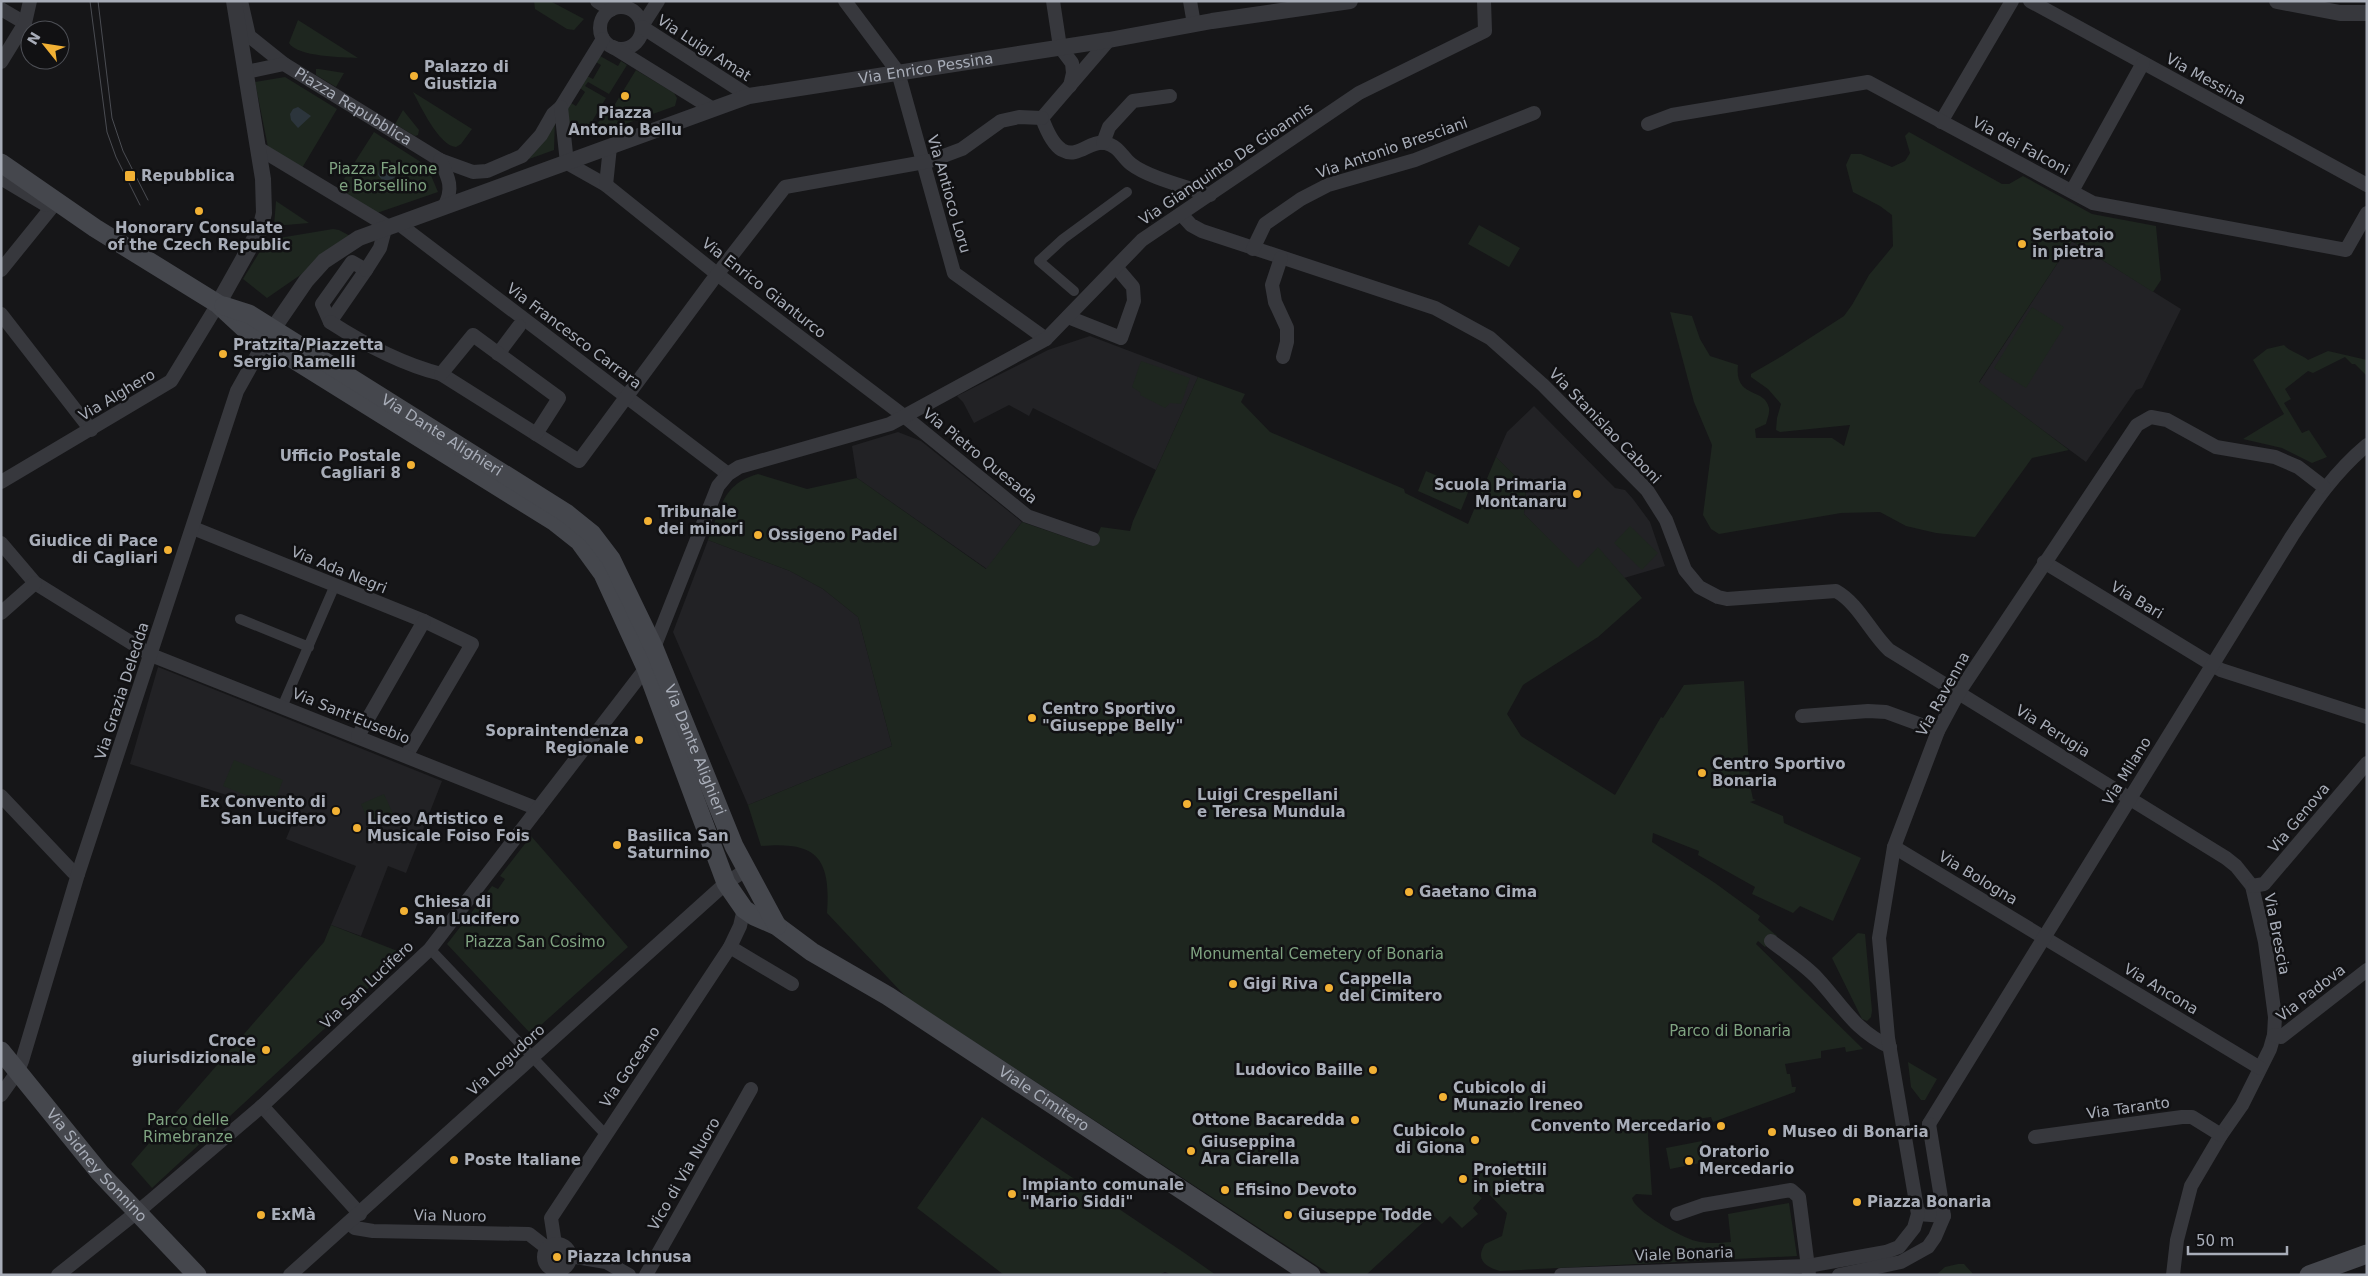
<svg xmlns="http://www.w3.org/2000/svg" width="2368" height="1276" viewBox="0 0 2368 1276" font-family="'DejaVu Sans',sans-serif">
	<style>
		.built { fill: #222225 }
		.green { fill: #1e261f }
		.water { fill: #2c353c }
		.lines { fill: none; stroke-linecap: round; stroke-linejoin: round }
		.pedestrian { stroke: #37383d; stroke-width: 10 }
		.minor { stroke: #37383d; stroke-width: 14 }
		.tertiary { stroke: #37383d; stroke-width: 16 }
		.secondary { stroke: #45474d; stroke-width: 19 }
		.tram { stroke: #4a4c52; stroke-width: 1 }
		.poi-dot { fill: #f2b134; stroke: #111113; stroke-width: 2 }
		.labels { text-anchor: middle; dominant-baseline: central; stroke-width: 5; stroke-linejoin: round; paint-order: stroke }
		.street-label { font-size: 15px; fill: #a8adb8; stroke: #111113 }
		.poi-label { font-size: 15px; font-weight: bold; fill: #a8adb8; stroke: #111113; text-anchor: start }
		.park-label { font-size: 15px; fill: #7fa381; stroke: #111113 }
	</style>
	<rect width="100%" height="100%" fill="#161618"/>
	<path class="built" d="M2072,241l109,68 -39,79 -6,2 -50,72 -107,-79z
		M1090,336l108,41 -42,93 -123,-62 -4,8 -20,-11 -35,18 -11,-21 -6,-6 91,-46z
		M1534,406l81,82 10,2 8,9 17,23 15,44 -41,12 -26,-30 -20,21 -54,-55 2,-27 -30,-30 11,-25z
		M898,432l23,9 101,81 -35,47 -130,-91 -5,-32z
		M708,540l82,31 33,18 35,28 34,129 -144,59 -75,-173z
		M158,667l284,114 -36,92 -18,-7 -27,70 -30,-11 25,-59 -70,-27 9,-22 -165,-53z"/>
	<path class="green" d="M534,1h16l34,18 -10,11 -7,-1 -32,-20z
		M298,20l60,38c-15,-1 -61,-1 -69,-15z
		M600,56l18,10 3,-5 6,4 -18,29 -21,-12 -3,4 21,12 -24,40 -12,-7 -4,-21 5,-7 5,3 9,-14 -5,-4 7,-12 6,3 8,-14 -5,-3z
		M316,69h3l25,4 -8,14 -20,-12z
		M636,70l38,23 3,5 -2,8 -86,31 19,-30 4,2z
		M285,77l52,32 -35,59 -34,-21 -13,-65z
		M413,92l59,37 -11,15 -5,3c-17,-1 -36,-42 -43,-55z
		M403,110l16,20 -1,5 -3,1 -20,-12z
		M555,118l-1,32 -25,9 -2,-4z
		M374,132l53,34 11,26 -64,22 -37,-24z
		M1909,132l93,52h7l14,-8 69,38 64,12 5,54 -8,12 -81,-51 -93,141 90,68 -37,8 -57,79 -39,-4 -30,-7 -26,-14 -39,1 -122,21 -8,-5 -8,-14 9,-70 -18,-43 -24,-90 22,4 8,23 10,17 28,9c-4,34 27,22 31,43 1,5 -2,11 -3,16l-11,5 1,9h76l12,8 6,-21 -70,7 -4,-2 1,-12 4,-14 -13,-15 -17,-12v-3l31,-18 62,-40 8,-11 17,-30 24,-29 -1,-31 -12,-9 -27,-14 -7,-27 5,-11h10l31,13 13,-6 5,-8 -5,-17z
		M276,201l33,22 -35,3z
		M1479,225l41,23 -11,19 -41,-23z
		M333,229l6,1 15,8 -87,60 -24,-19 24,-39z
		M2032,307l32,20 -38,61 -32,-20z
		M2284,345c6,7 17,9 24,15l20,-9 39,9v16l-12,-12h-3l-7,-7 -32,16 -5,-2 -23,18 6,10 -7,4 18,30 7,-3 18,27 -15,6 -30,-15 -39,-9 41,-25 -31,-54 14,-11z
		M1141,361l49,17 -9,26 -11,-1 -5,5 -25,-13 1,-2 -9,-6z
		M1198,377l47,17 -4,8 29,30 134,57 1,4 63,31 28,-67 30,30 -2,27 54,54 20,-21 44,51 -44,39 -75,48 -16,29 14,22 94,59 46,-78 2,1 21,-33 60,-4 6,104 3,14 3,1 -6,2 33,14 1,7 77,35 -28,63 -33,-15 -7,7 -41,-19 3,-7 -57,-32 1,-4 -46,-18 -1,9 63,41 45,33 -2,4 19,16 -12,11 -7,-6 -2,3 107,105 -17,3 -1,-5 -24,4v7l-36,6 2,10h3l2,13h4l-1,5 -82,30 -2,-5 -49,7 -1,-5 -14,1 5,75 -16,-1 -4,4c2,13 50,40 64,43 10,3 24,2 35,1l-3,-28 61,-11 8,53 -297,15c-15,-4 -25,-12 -15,-27l17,-8 5,-23 -25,-26 -6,6 6,5 -9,10 5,6 -16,14 -12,-12 -8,8 -10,-10 -66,61h-35l-425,-278 -79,-84c4,-55 -10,-72 -66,-67l-13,-41 144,-59 -34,-129 -35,-28 -33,-18 -82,-31c13,-32 14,-56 50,-66l49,15 50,-11 129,91 36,-47 70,24 9,-19 29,4 3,-10z
		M1426,471l43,19 -8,20 -43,-19z
		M1630,526l28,27 -16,17 -28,-27z
		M234,760l49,20 -10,26 -50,-20z
		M384,794l10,22 -24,10 -9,-22z
		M531,836l97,111 -97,87 -84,-90 45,-58 6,3 7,-10 -5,-3z
		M331,925l69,27 2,5 -250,231 -21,-24 193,-222z
		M1858,933l7,1 7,77 -1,6 -4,4 -5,-2 -30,-61z
		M1908,1062l29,17 -12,21h-4l-10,-13z
		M982,1117l204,137 30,21h-44l-7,-3 -6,3h-155l-87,-67z
		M1702,1141l3,21 -35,7 -4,-21z
		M1958,1264h6l10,11h-38l9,-8z"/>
	<path class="water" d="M298,107l13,9 -13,12 -7,-8 -1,-6 3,-5z
		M381,161l16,9 -2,7 -4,3h-9l-4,-5z"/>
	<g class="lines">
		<path class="pedestrian" d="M1074,291l-35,-30 24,-22 64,-47
			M240,619l69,28
			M282,707l53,-122
			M430,949l99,104
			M537,1062l68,72"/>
		<g class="minor">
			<path d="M241,1l8,35 35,28"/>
			<path d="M597,1l14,9"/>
			<path d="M845,1l53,71 56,201 92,66"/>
			<path d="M1053,1l7,46 12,16 1,10 -3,13"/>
			<path d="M1190,1l4,23"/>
			<path d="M2030,1l337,184"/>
			<circle cx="621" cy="28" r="21"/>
			<path d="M1,9l24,14"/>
			<path d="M642,26l16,-25"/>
			<path d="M642,27l107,69"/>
			<path d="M613,47l100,62"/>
			<path d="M1,62l24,-39 5,-22"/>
			<path id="s1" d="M246,72l38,-8 156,96 33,12 14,-1 35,-15 19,-21 12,-21 8,-7 42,-68"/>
			<path d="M561,107l6,56 39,22 111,89 187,142 123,100 66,23"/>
			<path d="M1042,118c4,11 10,26 20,32 16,9 28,-10 43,-7 14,3 17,14 26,21 18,14 57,23 79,31"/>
			<path d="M1042,118l67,-78"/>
			<path d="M1941,122l71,-121"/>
			<path d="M1648,124l24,-9 196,-33 225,121 253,47 21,-37"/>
			<path d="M1103,143l6,-16 24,-26 37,-5"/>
			<path d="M258,148l131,79"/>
			<path d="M440,160c9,18 14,29 4,47"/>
			<path d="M606,185l4,-38"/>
			<path d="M2072,191l71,-128"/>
			<path d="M1181,214l10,11 11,6 233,77 55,30 53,47 104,105 19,30 19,50 14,17 19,10 9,2 109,-8c23,13 34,41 53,59l337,208 10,8 16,20 13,56 10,75 -1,18 -4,14 -28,56 -21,30 -30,51 -14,54 -4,35"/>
			<path d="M399,224l329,250"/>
			<path d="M1253,249l12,-25 36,-25 27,-14 87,-25 119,-47"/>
			<path d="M1281,258l-9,27 3,17 12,26v14l-4,15"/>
			<path d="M352,262l14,8 -36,52 -8,-18z"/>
			<path d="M1,270l51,-63"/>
			<path d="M366,270l14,-22 5,-19"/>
			<path d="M1,314l90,116"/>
			<path d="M1068,317l53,21 13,-37 -1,-14 -17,-20"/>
			<path d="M330,322c34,22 71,42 111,52l138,87 133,-180 73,-94 145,-26 32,-12 39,-28 18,-4 23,1"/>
			<path d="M498,354l21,-28"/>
			<path d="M441,374l32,-39 86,63 -23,36"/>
			<path d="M1,482l170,-101 47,-77"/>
			<path d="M193,528l231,93 48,23 -66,112"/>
			<path d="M1,543l34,40 116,72 387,154"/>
			<path d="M2044,562l177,108 146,47"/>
			<path d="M1,613l34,-30"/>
			<path d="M1802,716l66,-5 18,1 52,19"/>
			<path d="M358,736l66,-115"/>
			<path d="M1,796l72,76 5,2"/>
			<path d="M1894,847l366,221"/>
			<path d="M2252,886l12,-2 103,-121"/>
			<path d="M1771,941c15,12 33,23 46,37 26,28 37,52 73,69"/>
			<path d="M730,947l62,37"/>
			<path d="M2274,1035l7,2 86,-67"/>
			<path d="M1,1095l17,-24 4,-10 56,-187 159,-483 32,-57"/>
			<path d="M262,1106l98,108"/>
			<path d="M1929,1124l363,-588c23,-35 43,-64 75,-91"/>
			<path d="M2035,1137l147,-20h10l29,18"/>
			<path d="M1677,1214l26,-9 88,-15 8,7 10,78"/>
			<path d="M1918,1214l26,2"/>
			<path d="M349,1223l6,5 18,3 156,3 18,14"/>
			<path d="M555,1244l-4,-26 179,-271 10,-21 4,-17"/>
			<circle cx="557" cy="1257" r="13"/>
			<path d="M570,1256l36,6 23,13"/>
			<path d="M58,1275l89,-71 115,-98 168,-157 216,-281 72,-182 10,-12 11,-7 151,-43 156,-85 96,-99 217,-147 126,-62 -1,-30"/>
			<path d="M290,1275l436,-392 20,-13"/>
			<path d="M646,1275l105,-186"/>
			<path d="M1561,1275l247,-9 78,-14 13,-5 15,-19 4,-14 -30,-176 -9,-100 15,-91 44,-116 21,-39 178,-267 14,-8 16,3 49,27 59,10 23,10 26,20"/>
			<path d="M1839,1275l62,-13 27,-15 7,-10 9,-21 -15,-92"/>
		</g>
		<g class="tertiary">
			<path d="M2277,1l63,12h27"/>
			<path d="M1,177l45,27"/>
			<path d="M218,304l42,-75 4,-16 -1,-34 -29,-178"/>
			<path id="s2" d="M273,329l33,-48 18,-20 35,-23 390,-142 360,-56 103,-19 138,-20"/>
		</g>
		<g class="secondary">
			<path id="s3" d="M1,163l94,65 123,76 27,25 310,193 24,19 24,33 43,94 80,215 18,26 10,7 23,10 35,26 76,44 423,279"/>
			<path id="s4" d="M224,306l25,8 317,199 26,21 19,25 43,89 80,198 43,80"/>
			<path id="s5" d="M1,1051l99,122 97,102"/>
			<path d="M2309,1275l58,-21"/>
		</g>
		<path class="tram" d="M90,1l17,131 9,25 24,48
			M98,1l14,117 11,33 25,49"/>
	</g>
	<g class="poi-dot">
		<circle cx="414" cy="76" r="5"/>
		<circle cx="625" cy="96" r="5"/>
		<rect x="124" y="170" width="12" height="12" rx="2.5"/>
		<circle cx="199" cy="211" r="5"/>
		<circle cx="2022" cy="244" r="5"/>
		<circle cx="223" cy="354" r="5"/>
		<circle cx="411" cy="465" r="5"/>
		<circle cx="1577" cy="494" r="5"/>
		<circle cx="648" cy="521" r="5"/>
		<circle cx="758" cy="535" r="5"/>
		<circle cx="168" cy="550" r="5"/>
		<circle cx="1032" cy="718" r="5"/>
		<circle cx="639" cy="740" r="5"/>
		<circle cx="1702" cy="773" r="5"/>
		<circle cx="1187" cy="804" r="5"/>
		<circle cx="336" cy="811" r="5"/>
		<circle cx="357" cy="828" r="5"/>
		<circle cx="617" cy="845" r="5"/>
		<circle cx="1409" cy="892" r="5"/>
		<circle cx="404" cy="911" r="5"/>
		<circle cx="1233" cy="984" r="5"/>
		<circle cx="1329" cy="988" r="5"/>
		<circle cx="266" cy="1050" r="5"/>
		<circle cx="1373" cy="1070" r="5"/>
		<circle cx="1443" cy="1097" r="5"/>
		<circle cx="1355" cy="1120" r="5"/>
		<circle cx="1721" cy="1126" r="5"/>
		<circle cx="1772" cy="1132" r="5"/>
		<circle cx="1475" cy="1140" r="5"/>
		<circle cx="1191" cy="1151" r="5"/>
		<circle cx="454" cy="1160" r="5"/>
		<circle cx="1689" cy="1161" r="5"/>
		<circle cx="1463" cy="1179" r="5"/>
		<circle cx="1225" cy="1190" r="5"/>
		<circle cx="1012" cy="1194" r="5"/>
		<circle cx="1857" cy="1202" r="5"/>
		<circle cx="261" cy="1215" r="5"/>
		<circle cx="1288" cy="1215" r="5"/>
		<circle cx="557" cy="1257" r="5"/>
	</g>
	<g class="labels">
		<g class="street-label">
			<text transform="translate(704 48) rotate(33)">Via Luigi Amat</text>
			<text stroke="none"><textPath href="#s2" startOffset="721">Via Enrico Pessina</textPath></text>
			<text transform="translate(2206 79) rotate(29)">Via Messina</text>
			<text stroke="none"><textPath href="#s1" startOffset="120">Piazza Repubblica</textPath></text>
			<text transform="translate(2021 146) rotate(28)">Via dei Falconi</text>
			<text transform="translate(1392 148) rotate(-19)">Via Antonio Bresciani</text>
			<text transform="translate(1226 164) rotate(-34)">Via Gianquinto De Gioannis</text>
			<text transform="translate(949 194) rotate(74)">Via Antioco Loru</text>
			<text transform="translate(764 288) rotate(38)">Via Enrico Gianturco</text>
			<text transform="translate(574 336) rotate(37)">Via Francesco Carrara</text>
			<text transform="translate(117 395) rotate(-31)">Via Alghero</text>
			<text transform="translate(1605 426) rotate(46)">Via Stanislao Caboni</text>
			<text stroke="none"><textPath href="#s4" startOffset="254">Via Dante Alighieri</textPath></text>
			<text transform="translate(980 456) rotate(39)">Via Pietro Quesada</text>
			<text transform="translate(339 570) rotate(22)">Via Ada Negri</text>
			<text transform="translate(2137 600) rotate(31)">Via Bari</text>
			<text transform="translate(122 691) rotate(-72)">Via Grazia Deledda</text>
			<text transform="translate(1943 694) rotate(-61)">Via Ravenna</text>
			<text transform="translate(351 716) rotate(22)">Via Sant'Eusebio</text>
			<text transform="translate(2053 731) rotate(32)">Via Perugia</text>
			<text stroke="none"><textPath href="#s4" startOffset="674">Via Dante Alighieri</textPath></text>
			<text transform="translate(2127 771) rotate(-58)">Via Milano</text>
			<text transform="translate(2299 818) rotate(-50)">Via Genova</text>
			<text transform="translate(1978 878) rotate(31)">Via Bologna</text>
			<text transform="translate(2277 934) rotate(79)">Via Brescia</text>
			<text transform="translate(367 985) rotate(-43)">Via San Lucifero</text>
			<text transform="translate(2161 989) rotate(31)">Via Ancona</text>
			<text transform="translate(2311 993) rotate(-38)">Via Padova</text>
			<text transform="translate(506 1060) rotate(-42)">Via Logudoro</text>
			<text transform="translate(630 1067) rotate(-56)">Via Goceano</text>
			<text stroke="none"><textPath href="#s3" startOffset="1452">Viale Cimitero</textPath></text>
			<text transform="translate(2128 1108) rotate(-8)">Via Taranto</text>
			<text stroke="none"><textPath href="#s5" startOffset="149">Via Sidney Sonnino</textPath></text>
			<text transform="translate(684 1174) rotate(-60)">Vico di Via Nuoro</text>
			<text transform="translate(450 1216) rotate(1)">Via Nuoro</text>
			<text transform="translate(1684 1254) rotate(-2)">Viale Bonaria</text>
		</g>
		<g class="poi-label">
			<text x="424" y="67">Palazzo di<tspan x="424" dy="17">Giustizia</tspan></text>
			<text x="625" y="113" text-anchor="middle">Piazza<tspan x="625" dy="17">Antonio Bellu</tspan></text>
			<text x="141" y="176">Repubblica</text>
			<text x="199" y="228" text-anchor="middle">Honorary Consulate<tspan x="199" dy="17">of the Czech Republic</tspan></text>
			<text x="2032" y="235">Serbatoio<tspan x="2032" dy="17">in pietra</tspan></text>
			<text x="233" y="345">Pratzita/Piazzetta<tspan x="233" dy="17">Sergio Ramelli</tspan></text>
			<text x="401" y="456" text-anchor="end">Ufficio Postale<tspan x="401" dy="17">Cagliari 8</tspan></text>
			<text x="1567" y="485" text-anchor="end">Scuola Primaria<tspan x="1567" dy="17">Montanaru</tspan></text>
			<text x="658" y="512">Tribunale<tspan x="658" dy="17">dei minori</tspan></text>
			<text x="768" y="535">Ossigeno Padel</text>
			<text x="158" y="541" text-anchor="end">Giudice di Pace<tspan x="158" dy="17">di Cagliari</tspan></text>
			<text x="1042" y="709">Centro Sportivo<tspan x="1042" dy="17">"Giuseppe Belly"</tspan></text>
			<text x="629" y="731" text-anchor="end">Sopraintendenza<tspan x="629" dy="17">Regionale</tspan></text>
			<text x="1712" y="764">Centro Sportivo<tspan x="1712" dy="17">Bonaria</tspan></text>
			<text x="1197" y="795">Luigi Crespellani<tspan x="1197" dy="17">e Teresa Mundula</tspan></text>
			<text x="326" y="802" text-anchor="end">Ex Convento di<tspan x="326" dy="17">San Lucifero</tspan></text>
			<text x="367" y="819">Liceo Artistico e<tspan x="367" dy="17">Musicale Foiso Fois</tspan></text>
			<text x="627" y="836">Basilica San<tspan x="627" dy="17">Saturnino</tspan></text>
			<text x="1419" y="892">Gaetano Cima</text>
			<text x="414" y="902">Chiesa di<tspan x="414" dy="17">San Lucifero</tspan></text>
			<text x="1339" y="979">Cappella<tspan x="1339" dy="17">del Cimitero</tspan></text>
			<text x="1243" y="984">Gigi Riva</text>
			<text x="256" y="1041" text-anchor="end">Croce<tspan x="256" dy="17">giurisdizionale</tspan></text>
			<text x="1363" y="1070" text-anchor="end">Ludovico Baille</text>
			<text x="1453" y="1088">Cubicolo di<tspan x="1453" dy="17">Munazio Ireneo</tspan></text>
			<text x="1345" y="1120" text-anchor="end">Ottone Bacaredda</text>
			<text x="1711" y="1126" text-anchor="end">Convento Mercedario</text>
			<text x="1465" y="1131" text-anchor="end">Cubicolo<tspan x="1465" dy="17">di Giona</tspan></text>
			<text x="1782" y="1132">Museo di Bonaria</text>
			<text x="1201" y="1142">Giuseppina<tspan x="1201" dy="17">Ara Ciarella</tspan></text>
			<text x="1699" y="1152">Oratorio<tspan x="1699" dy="17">Mercedario</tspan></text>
			<text x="464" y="1160">Poste Italiane</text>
			<text x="1473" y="1170">Proiettili<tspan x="1473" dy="17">in pietra</tspan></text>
			<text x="1022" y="1185">Impianto comunale<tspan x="1022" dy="17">"Mario Siddi"</tspan></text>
			<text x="1235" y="1190">Efisino Devoto</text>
			<text x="1867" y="1202">Piazza Bonaria</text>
			<text x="271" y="1215">ExMà</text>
			<text x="1298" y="1215">Giuseppe Todde</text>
			<text x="567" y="1257">Piazza Ichnusa</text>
		</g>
		<g class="park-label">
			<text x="383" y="169">Piazza Falcone<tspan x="383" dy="17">e Borsellino</tspan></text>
			<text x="535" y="942">Piazza San Cosimo</text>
			<text x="1317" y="954">Monumental Cemetery of Bonaria</text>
			<text x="1730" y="1031">Parco di Bonaria</text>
			<text x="188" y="1120">Parco delle<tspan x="188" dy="17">Rimebranze</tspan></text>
		</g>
	</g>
	<rect width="2368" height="1276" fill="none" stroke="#a8adb8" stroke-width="5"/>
	<g transform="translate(45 45) rotate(300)"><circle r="24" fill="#111113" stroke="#4d4f55"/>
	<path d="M0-4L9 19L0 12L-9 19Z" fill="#f2b134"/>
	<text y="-8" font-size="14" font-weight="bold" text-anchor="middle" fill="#a8adb8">N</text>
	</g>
	<path d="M2188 1246v8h99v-8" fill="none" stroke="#a8adb8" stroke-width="2.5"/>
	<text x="2196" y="1246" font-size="15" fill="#a8adb8" stroke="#111113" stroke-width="4" paint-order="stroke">50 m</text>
</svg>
